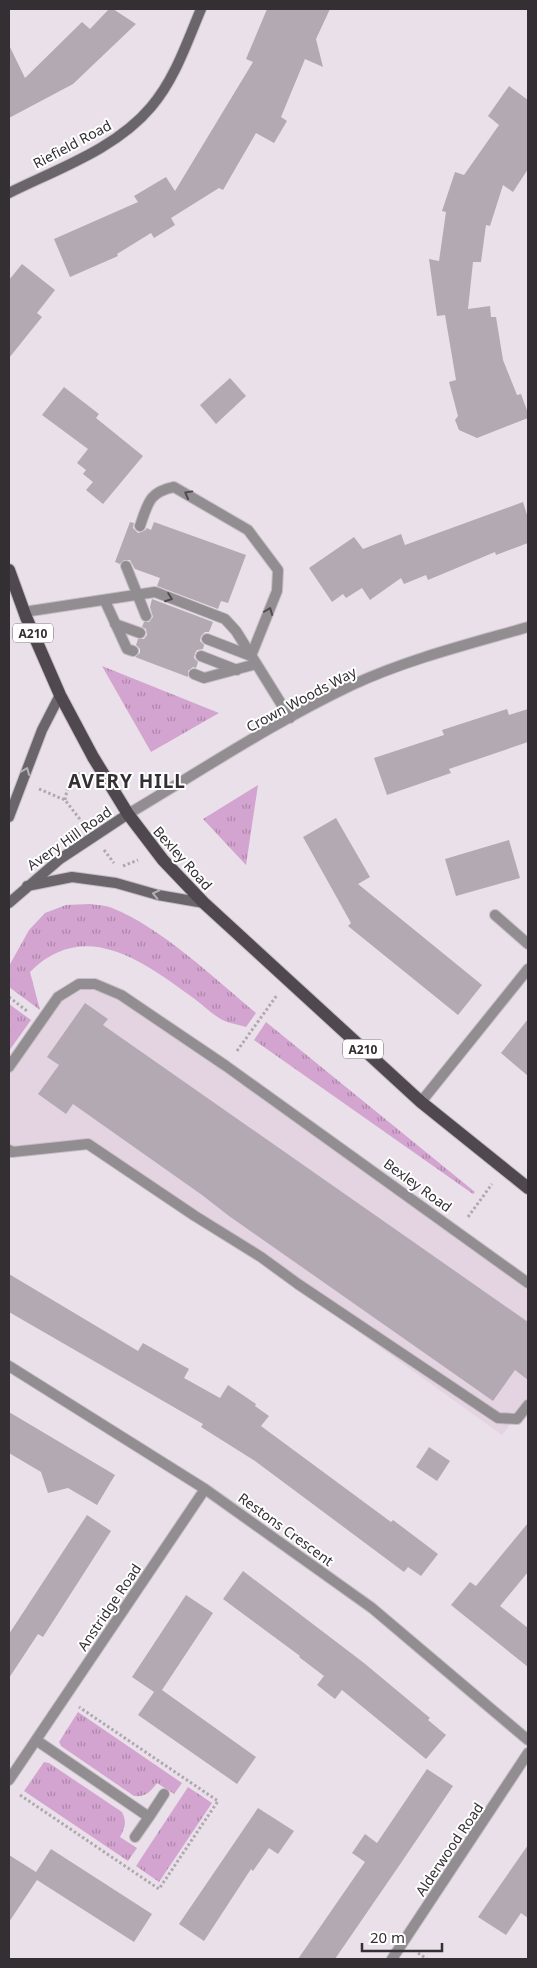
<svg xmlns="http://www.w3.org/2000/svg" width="537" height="1968" viewBox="0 0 537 1968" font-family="'Noto Sans',sans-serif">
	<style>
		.built { fill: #e4d4e2 }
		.grass { fill: url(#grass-tufts) }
		.building { fill: #b2a9b2 }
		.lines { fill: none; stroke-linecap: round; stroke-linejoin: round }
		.lane-casing { stroke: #c5bdc5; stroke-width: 12 }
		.street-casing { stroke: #c5bdc5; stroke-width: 12 }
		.secondary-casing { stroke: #c5bdc5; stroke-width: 12 }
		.primary-casing { stroke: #c5bdc5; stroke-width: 14 }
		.path { stroke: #b0a8b0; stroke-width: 3; stroke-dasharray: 2.5 2.5; stroke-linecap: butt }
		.lane { stroke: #918d91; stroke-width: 10 }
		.street { stroke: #918d91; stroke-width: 10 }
		.secondary { stroke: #6a656a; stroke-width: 10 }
		.primary { stroke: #4f484e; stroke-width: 12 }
		.oneway { stroke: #4f4b4f }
		.oneway2 { stroke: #b4b2b4 }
		.labels { text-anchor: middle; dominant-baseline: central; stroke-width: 4; stroke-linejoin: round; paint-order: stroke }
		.shield { fill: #fff; stroke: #706d70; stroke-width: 1 }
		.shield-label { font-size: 12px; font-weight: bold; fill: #332f33 }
		.street-label { font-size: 14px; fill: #332f33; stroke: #fff }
		.district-label { font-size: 19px; font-weight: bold; letter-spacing: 1px; fill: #332f33; stroke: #fff }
	</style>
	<defs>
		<pattern id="grass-tufts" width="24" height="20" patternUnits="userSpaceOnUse" patternTransform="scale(1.25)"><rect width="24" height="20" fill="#d3a4d0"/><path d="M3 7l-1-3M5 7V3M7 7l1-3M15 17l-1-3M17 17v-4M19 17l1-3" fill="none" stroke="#ac86a9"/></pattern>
	</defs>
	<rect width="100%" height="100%" fill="#eae0e9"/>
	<path class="built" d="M79,984l42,11 407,288v119l-26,33 -411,-295 -79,12 -3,-2v-83l49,-70z"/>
	<path class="grass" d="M102,666l117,47 -68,39z
		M258,785l-12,80 -43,-46z
		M90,904c7,1 15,1 22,4 50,20 102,70 144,105l-10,14c-6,-2 -13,-3 -19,-5 -11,-4 -22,-15 -31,-22 -50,-36 -110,-84 -166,-28l10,38 -31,-23v-21l20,-36 16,-17 21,-8z
		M9,1004l22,16 -22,31z
		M266,1022l209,170 -2,2 -219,-154z
		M78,1712l104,71 -8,11 -17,-11c-7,9 -11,14 -23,13l-73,-50 -2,-4z
		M44,1762l5,1 73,49c5,10 3,16 -2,25l17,11 -9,13 -104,-70z
		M188,1787l24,16 -53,79 -23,-16z"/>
	<path class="building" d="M109,9h4l23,15 -63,60 -64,34v-73l16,33 57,-56 8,7z
		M267,9h63l-14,30 7,28 -18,-8 -24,58 6,4 -13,22 -18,-10 -33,57 -4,-2 -48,30 4,7 -21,13 -3,-5 -34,21 1,2 -48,21 -16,-38 84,-37 -4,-6 32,-19 9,14 78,-129 -7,-3z
		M509,86l19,14v69l-15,23 -10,-7 -13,41 -4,-1 -5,37h-8l-5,47 22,-3 1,11h5l7,43 14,35 4,-1 7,19v5l-51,20 -18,-8 -4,-10 3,-4 -9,-34 7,-2 -11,-65 -8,1 -8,-57 10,2 7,-49 -4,-1 13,-39 9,3 35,-50 -11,-9z
		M22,264l33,26 -18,23 5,4 -33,41v-78z
		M230,378l16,18 -30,28 -16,-19z
		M64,387l35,27 -3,4 47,38 -40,48 -17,-14 7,-8 -10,-8 3,-4 -9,-7 11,-14 -46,-34z
		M523,502l5,16v25l-32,12 -1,-3 -67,28 -2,-5 -22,9 -3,-6 -31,22 -8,-12 -16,10 -3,-4 -11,8 -23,-34 45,-31 9,12 38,-15 4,11z
		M130,522l4,1 -1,5 5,5 6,-2 3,-3 4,2 3,-8 92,33 -18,48 -7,-2 -3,8 -61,-23 3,-8 -25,-9 -5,-9h-6l-4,4 -5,-2z
		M152,599l61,23 -4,10h-4l-4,4 -1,5 4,4 -1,4 -6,1 -2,3 -1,5 4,4 -2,6 -3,-1 -5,4v6l-53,-20 5,-4v-4l-4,-4 2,-6h6l3,-4 -1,-6 -4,-2 2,-5h5l4,-5 -3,-10z
		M507,709l2,6 19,-6v33l-79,27 2,4 -64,22 -13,-37 70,-23 -2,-5z
		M336,818l34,59 -12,7 124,101 -24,30 -110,-89 3,-3 -48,-86z
		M509,840l11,38 -64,18 -11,-37z
		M85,1003l23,16 -5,6 425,297v58l-13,-10 -22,31 -264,-185 -27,-21 -129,-91 -7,10 -28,-20 21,-29 -12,-8z
		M528,1019v57l-27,-23z
		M9,1274l129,77 5,-8 46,26 -5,9 36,20 8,-13 28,19 -1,2 14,10 -8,10 130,96 2,-2 45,34 -17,22 -13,-9 -4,5 -149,-111 -54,-34 2,-3 -194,-112z
		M9,1412l106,63 -18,30 -29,-17 -20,5 -7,-21 -32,-19z
		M429,1447l21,14 -13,20 -21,-14z
		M87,1515l24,16 -68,106 -5,-3 -29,44v-44z
		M528,1523v49l-28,34 28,22v39l-77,-62 19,-23 6,4z
		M243,1571l121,92 66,55 -2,2 18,15 -20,24 -84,-69 -7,9 -18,-14 7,-9 -25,-19 1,-1 -77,-57z
		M186,1595l27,18 -51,77 94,67 -19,27 -99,-69 16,-23 -22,-15z
		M427,1769l26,17 -50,74 -68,99h-37l67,-97 -13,-9 13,-19 12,9z
		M258,1808l36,23 -16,23 -9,-6 -16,23 -2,-2 -47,72 -25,-17z
		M528,1845v73l-7,-5 -15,22 -28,-18z
		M51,1849l101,65 -18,28 -97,-62 -28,42v-67l27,17z"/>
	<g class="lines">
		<g class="lane-casing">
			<path id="lane" d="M140,526c8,-23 9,-34 34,-39l74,43 30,40 -1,21 -26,65 -44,-17
				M126,566l20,50
				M105,601l22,48 6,2
				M24,612l131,-20 70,27 11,12 54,87
				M115,624l25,9
				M201,656l36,14
				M194,674l10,4 52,-14"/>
		</g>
		<g class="street-casing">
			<path id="street" d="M128,814c74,-44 146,-92 224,-129 56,-26 117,-41 176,-58
				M495,915l33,29
				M9,1067l49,-70 21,-13h16l26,11 105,71 302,217
				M421,1102l107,-133
				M9,1150l3,2 76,-8 107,72 66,41 37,27 200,134 19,1 11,-14
				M9,1366l196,123 167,119 156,132
				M36,1740l113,77 15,-23
				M9,1780l196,-291
				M135,1837l14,-20
				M392,1959l136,-206"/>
		</g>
		<g class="secondary-casing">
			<path id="secondary" d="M9,193c48,-24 107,-44 142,-86 24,-28 36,-65 50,-98
				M9,817l33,-87 18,-35
				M27,886l45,-9 44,6 42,12 46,8
				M9,903l51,-44 68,-45"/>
		</g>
		<g class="primary-casing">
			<path id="primary" d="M9,570l17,47 34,78 33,62 35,57 35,46 41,43 217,199 107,86"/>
		</g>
		<path class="path" d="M39,789l26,11 17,22
			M65,800l2,-10 13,-17
			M104,850l10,13
			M123,866l15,-6
			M9,997l18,14
			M237,1051l40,-56
			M468,1217l24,-33
			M20,1795l139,94 59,-88 -139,-94
			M418,1953l9,6"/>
		<use href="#lane" class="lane"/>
		<use href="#street" class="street"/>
		<use href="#secondary" class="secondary"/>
		<use href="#primary" class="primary"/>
	</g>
	<defs><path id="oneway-chevron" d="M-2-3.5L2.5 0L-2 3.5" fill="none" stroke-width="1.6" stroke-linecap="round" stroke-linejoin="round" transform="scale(1.25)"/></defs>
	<g class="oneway">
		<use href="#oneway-chevron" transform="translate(188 494) rotate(-151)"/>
		<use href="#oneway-chevron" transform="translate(169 598) rotate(20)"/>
		<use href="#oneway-chevron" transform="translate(269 611) rotate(-69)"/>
	</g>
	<g class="oneway2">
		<use href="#oneway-chevron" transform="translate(26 771) rotate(-68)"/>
		<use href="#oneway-chevron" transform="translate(156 894) rotate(-167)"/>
	</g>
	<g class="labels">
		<g class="shield">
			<rect x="13" y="623.5" width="40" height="19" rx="4"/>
			<rect x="343" y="1039.5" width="40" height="19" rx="4"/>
		</g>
		<g class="shield-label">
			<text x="33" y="633">A210</text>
			<text x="363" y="1049">A210</text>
		</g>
		<g class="street-label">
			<text transform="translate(72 144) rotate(-28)">Riefield Road</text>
			<text transform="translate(301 699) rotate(-28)">Crown Woods Way</text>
			<text transform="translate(69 838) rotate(-35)">Avery Hill Road</text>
			<text transform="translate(183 858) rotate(48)">Bexley Road</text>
			<text transform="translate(418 1185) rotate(36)">Bexley Road</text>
			<text transform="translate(286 1529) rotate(36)">Restons Crescent</text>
			<text transform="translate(109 1607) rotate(-56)">Anstridge Road</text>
			<text transform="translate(449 1849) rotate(-56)">Alderwood Road</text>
		</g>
		<g class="district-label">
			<text x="127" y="781">AVERY HILL</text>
		</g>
	</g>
	<rect width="537" height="1968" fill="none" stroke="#332f33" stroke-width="20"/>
	<path d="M362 1943v8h80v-8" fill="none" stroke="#332f33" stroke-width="2.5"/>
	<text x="370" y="1943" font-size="15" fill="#332f33" stroke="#ffffff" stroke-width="4" paint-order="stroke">20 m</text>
</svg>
